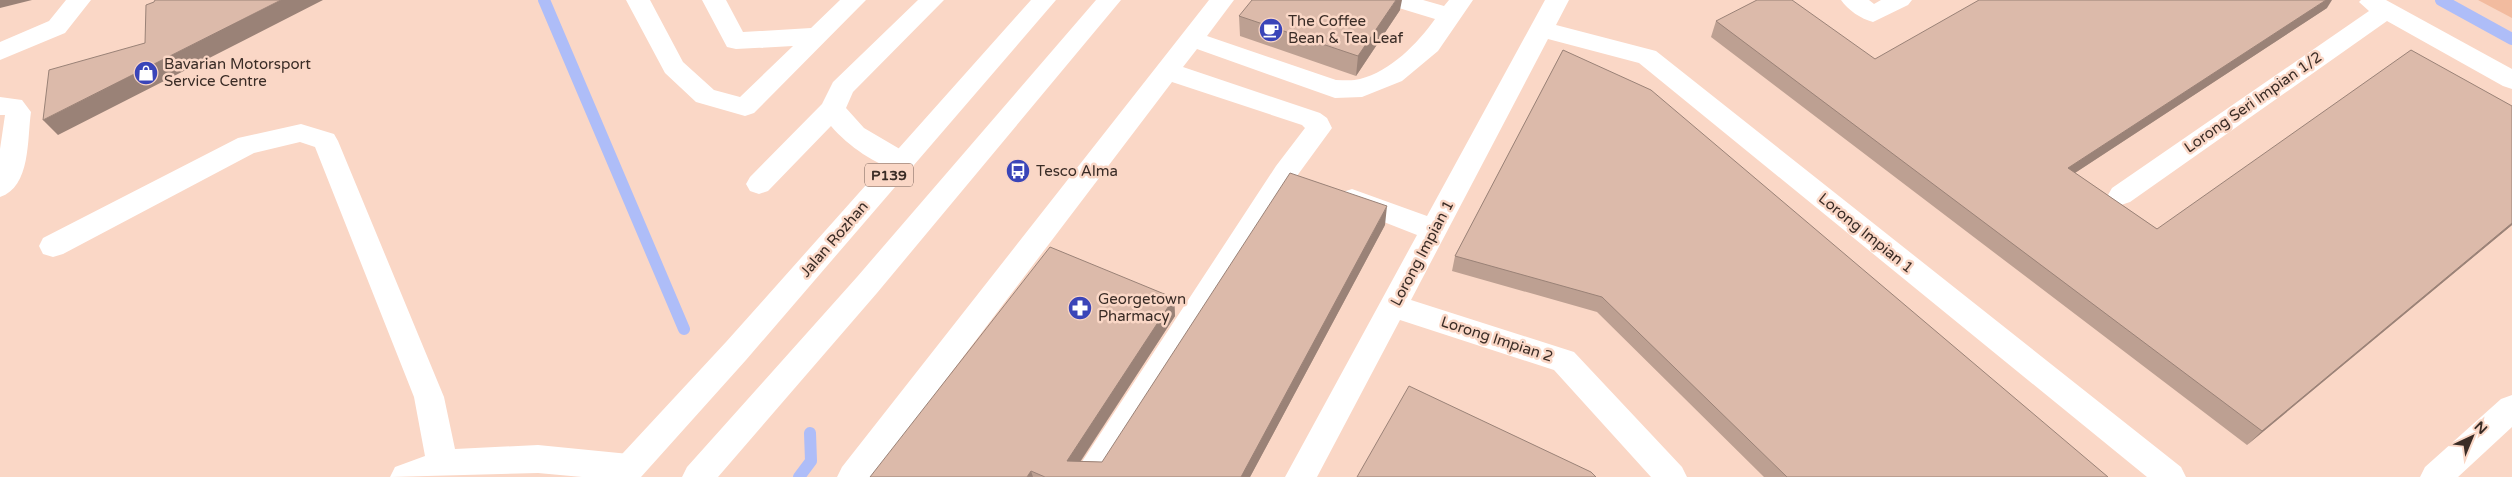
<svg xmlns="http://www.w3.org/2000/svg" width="2512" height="477" viewBox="0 0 2512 477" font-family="'Varela Round',sans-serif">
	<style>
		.green { fill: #f2bb9f }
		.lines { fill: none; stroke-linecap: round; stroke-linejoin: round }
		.stream { stroke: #aebdf8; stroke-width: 12 }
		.minor { fill: #fff; fill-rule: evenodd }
		.major { fill: #fff; fill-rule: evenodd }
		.wall { fill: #bda092 }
		.shaded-wall { fill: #9a8277 }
		.building { fill: #dcbaaa; stroke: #9a8277 }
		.labels { text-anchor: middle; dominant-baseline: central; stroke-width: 5; stroke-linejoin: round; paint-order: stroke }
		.shield { fill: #fad7c6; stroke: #745f56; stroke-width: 1 }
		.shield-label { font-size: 14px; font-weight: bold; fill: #3a2c26 }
		.poi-label { font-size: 15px; fill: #3a2c26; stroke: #fad7c6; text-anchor: start }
		.street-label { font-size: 15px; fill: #3a2c26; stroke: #fad7c6 }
	</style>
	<rect width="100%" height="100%" fill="#fad7c6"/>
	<path class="green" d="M2478,0h34v18z"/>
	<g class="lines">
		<path class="stream" d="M544,0l140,329
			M2441,0l71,39
			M799,477l12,-16 -1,-28"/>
		<path class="minor" d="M66,0h25l-26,33 -65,27v-18l49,-21z
			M626,0h24l33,62 31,28 26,7 53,-51 -57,3 -9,-2 -25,-47h24l17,32 68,-4 29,-28h26l-112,113 -9,3 -49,-14 -31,-29z
			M918,0h26l-91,92 -7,16 18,20 46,27 4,7 -4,7 -9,3c-26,-8 -52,-25 -70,-46l-63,65 -9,3 -9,-3 -4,-7 4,-7 72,-73 11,-22z
			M1209,0h25l-27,36 129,44c8,0 17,1 24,-1 31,-8 57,-35 75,-60l-46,-14 -4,-5h38l21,6 5,-6h24l-35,51 -36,30 -40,16 -27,1 -138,-49 -14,18 137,46 7,5 5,10 -38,52 -189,297h-33l204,-311 29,-38 -3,-3 -130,-43 -300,395h-35l5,-10z
			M1545,0h24l-13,25 100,26 525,416 5,10h-39l-508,-414 -91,-24 -137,261 163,52 108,115 5,10h-36l-97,-107 -154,-50 -83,157h-32l132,-242 -74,-29 -4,-7 4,-7 9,-3 75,27z
			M1841,0h28l5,4 7,-4h31l-4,5 -35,17c-12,-3 -25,-12 -32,-22z
			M2361,0h25l126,69v20l-9,-3 -116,-65 -257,181 -9,3 -9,-3 -4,-7 4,-7 257,-177 -10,-9z
			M0,97l22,3 9,12c-4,27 0,75 -31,85v-48l5,-34h-5z
			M301,124l33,10 4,7 106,256 11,52 83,-4 91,9 11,4 5,10 -5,9h-58l-44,-4 -148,4 5,-10 30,-11 -11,-59 -99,-250 -15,-5 -46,11 -191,101 -10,3 -10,-3 -4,-8 4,-8 195,-100z
			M2512,395v32l-54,50h-38l5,-10 76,-68z"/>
		<path class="major" d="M1031,0h25l-310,360 -105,117h-36l5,-10 116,-125z
			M1096,0h25l-244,293 -159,184h-36l5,-10 170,-190z"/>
	</g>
	<path class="wall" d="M2327,8l-252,165 82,56 355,-4 -265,220 -536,-408 5,-16 159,38z
		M1400,10l-44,66 -116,-40 -1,-20z
		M1563,50l545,427h-344l-167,-165 -145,-41 3,-15z
		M1385,225l-135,252h-380l304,-179 1,18 -94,145 21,1z"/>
	<path class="shaded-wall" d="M0,0h32l-32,8z
		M281,0h42l-265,135 -15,-15z
		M1396,0h6l-2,10 -44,66 2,-20z
		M2326,0h6l-5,8 -269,176 10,-16z
		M1387,206l-2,19 -135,252h-9z
		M2512,223v2l-265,220 15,-14z
		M1174,298l1,18 -105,161 -3,-16z
		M1031,471l2,6h-6z"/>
	<path class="building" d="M155,0h126l-238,120 6,-50 96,-27 1,-38 8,-3z
		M1252,0h144l-38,56 -119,-40z
		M1757,0h35l83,59 104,-59h347l-258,168 89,61 254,-179 101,56v117l-250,208 -546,-410z
		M1563,50l88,40 457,387h-321l-185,-180 -147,-41z
		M1290,173l97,33 -146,271h-196l-14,-6 -4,6h-157l180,-230 124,51 -107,163 35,1z
		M1409,386l182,86 5,5h-239z"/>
	<defs>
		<g id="cafe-disc" transform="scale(1.25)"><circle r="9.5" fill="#3a45b8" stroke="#fad7c6"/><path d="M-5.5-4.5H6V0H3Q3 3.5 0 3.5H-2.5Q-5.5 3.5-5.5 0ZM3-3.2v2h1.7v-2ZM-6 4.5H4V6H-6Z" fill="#fff"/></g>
		<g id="shop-disc" transform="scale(1.25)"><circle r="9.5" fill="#3a45b8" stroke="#fad7c6"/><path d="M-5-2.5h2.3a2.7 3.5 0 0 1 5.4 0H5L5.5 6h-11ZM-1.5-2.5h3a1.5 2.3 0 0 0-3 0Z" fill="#fff"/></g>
		<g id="bus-disc" transform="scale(1.25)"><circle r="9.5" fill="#3a45b8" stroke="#fad7c6"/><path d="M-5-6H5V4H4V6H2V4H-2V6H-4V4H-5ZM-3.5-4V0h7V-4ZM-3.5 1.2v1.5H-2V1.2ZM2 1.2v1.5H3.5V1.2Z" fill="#fff"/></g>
		<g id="pharmacy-disc" transform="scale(1.25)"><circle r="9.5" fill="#3a45b8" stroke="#fad7c6"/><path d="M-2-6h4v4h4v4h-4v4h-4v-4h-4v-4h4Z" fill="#fff"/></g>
	</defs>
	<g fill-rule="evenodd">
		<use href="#cafe-disc" x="1271" y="30"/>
		<use href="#shop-disc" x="146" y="73"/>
		<use href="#bus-disc" x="1018" y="171"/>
		<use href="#pharmacy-disc" x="1080" y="308"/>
	</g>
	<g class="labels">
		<rect class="shield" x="865" y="163.5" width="48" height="23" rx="4"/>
		<g class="shield-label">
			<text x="889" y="175">P139</text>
		</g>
		<g class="poi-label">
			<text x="1288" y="21">The Coffee<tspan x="1288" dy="17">Bean &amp; Tea Leaf</tspan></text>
			<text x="164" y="64">Bavarian Motorsport<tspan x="164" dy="17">Service Centre</tspan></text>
			<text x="1036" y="171">Tesco Alma</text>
			<text x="1098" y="299">Georgetown<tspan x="1098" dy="17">Pharmacy</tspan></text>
		</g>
		<g class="street-label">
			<text transform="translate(2253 102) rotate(-35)">Lorong Seri Impian 1/2</text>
			<text transform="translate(1866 233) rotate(39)">Lorong Impian 1</text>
			<text transform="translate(834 239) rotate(-49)">Jalan Rozhan</text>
			<text transform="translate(1422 253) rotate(-62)">Lorong Impian 1</text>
			<text transform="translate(1497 339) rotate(18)">Lorong Impian 2</text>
		</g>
	</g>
	<g transform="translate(2472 437) rotate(44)" stroke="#fad7c6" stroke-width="4" paint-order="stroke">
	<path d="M0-4L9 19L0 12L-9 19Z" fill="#3a2c26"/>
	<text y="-8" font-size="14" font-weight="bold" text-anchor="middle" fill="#3a2c26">N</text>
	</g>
</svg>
